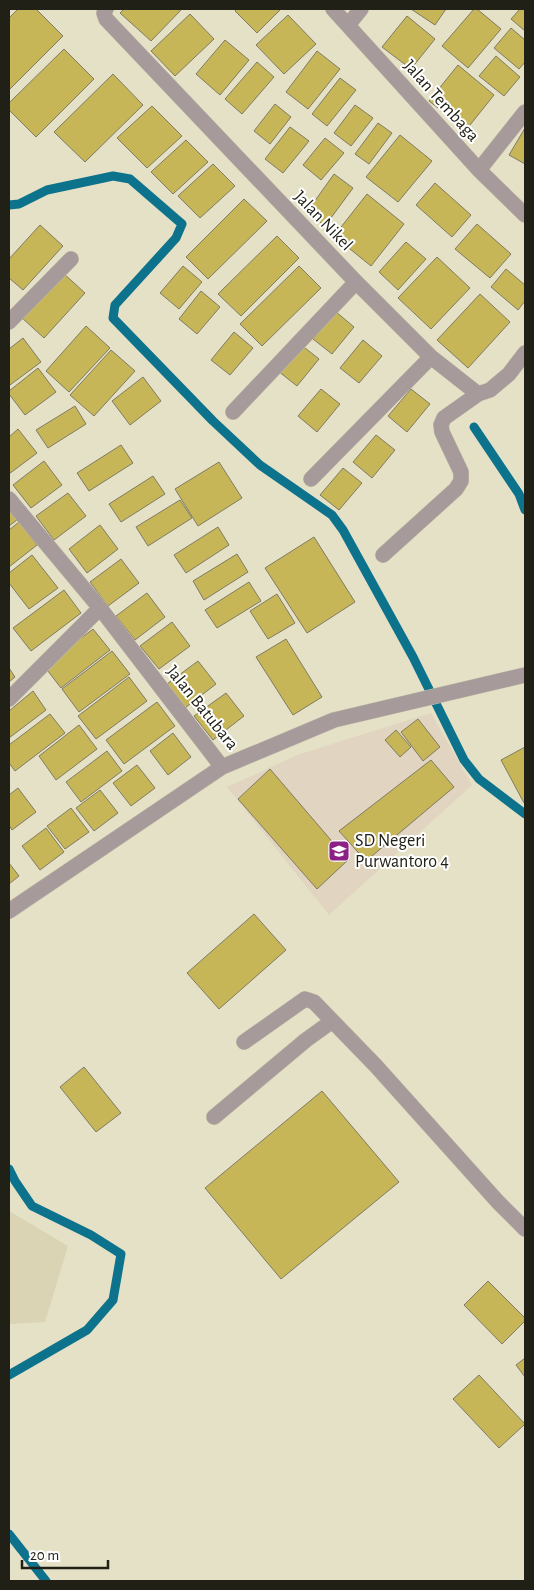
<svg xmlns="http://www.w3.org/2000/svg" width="534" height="1590" viewBox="0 0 534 1590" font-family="'Alegreya Sans',sans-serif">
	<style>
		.built { fill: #dad4b4 }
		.education { fill: #e1d4c0 }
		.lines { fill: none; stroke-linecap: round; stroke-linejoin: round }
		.stream { stroke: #0d728b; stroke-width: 9 }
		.building { fill: #c7b657; stroke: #7f7b64 }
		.street-casing { stroke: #c2bea7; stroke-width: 16 }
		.street { stroke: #a79a9a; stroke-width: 15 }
		.labels { text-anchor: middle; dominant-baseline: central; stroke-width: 4; stroke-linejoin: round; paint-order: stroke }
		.street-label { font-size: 18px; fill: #212016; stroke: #fff }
		.poi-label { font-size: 18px; fill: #212016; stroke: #fff; text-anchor: start }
	</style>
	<rect width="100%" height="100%" fill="#e5e1c7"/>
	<path class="built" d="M9,1211l59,35 -23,76 -36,2z"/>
	<path class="education" d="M431,713l41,72 -143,130 -102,-128 73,-33z"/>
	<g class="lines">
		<path class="stream" d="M9,205l10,-1 28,-14 66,-14 17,3 52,45 -6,14 -61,67 -2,13 100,103 47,44 72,50 11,15 70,127 51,103 15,19 46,35
			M474,427l45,67 6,16
			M9,1169l6,12 17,25 59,29 30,19 -8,46 -26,30 -78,45
			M9,1534l37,47"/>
	</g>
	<path class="building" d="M18,9h18l27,27 -54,54v-72z
		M124,9h58l-31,32 -31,-28z
		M237,9h44l-24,24 -22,-22z
		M411,9h35l-11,16z
		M474,9h3l24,20 -33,39 -26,-22z
		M520,9h5v22l-14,-12z
		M190,14l24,25 -39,37 -24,-25z
		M288,15l28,29 -32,30 -28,-29z
		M407,16l28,23 -24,30 -29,-22z
		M511,28l14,12v22l-6,7 -25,-21z
		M225,40l24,20 -29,35 -24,-21z
		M64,49l30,30 -58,58 -27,-27v-7z
		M317,51l23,18 -32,40 -22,-17z
		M496,56l24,21 -16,19 -25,-20z
		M257,62l17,15 -32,37 -17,-15z
		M458,65l36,30 -28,35 -37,-29z
		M113,74l30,31 -58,57 -31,-30z
		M340,78l16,12 -29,36 -15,-12z
		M275,104l16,13 -21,27 -16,-13z
		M355,105l18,13 -22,28 -17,-13z
		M152,106l30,30 -35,32 -30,-30z
		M378,123l14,10 -23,31 -14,-10z
		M290,127l19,14 -26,32 -18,-14z
		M525,128v36l-16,-9z
		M400,135l32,26 -34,41 -32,-25z
		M325,138l19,15 -23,27 -18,-15z
		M186,140l22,22 -35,32 -22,-22z
		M213,164l22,22 -35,32 -22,-22z
		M334,174l19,14 -28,38 -18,-14z
		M435,183l36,32 -19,22 -36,-32z
		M367,194l37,30 -33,42 -37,-30z
		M244,199l23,22 -59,58 -22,-22z
		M477,224l34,30 -21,24 -35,-29z
		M40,225l23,21 -40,44 -14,-12v-19z
		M277,236l22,22 -58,58 -23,-22z
		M406,242l20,17 -28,31 -19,-18z
		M437,257l33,31 -39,41 -33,-31z
		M183,266l19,16 -23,27 -19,-16z
		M299,266l22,22 -59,58 -22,-22z
		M506,269l19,16v16l-7,9 -27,-23z
		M62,272l23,21 -41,45 -23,-21z
		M201,291l19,16 -23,27 -18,-15z
		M480,294l30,28 -42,46 -31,-28z
		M335,311l19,16 -22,27 -19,-15z
		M86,326l24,22 -41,44 -23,-21z
		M234,332l19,16 -23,27 -19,-15z
		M23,338l18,24 -31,23 -1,-2v-34z
		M363,340l19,16 -23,27 -19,-15z
		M300,344l19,15 -22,27 -19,-15z
		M111,350l24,21 -41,45 -24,-21z
		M38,368l18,24 -31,23 -16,-21v-3z
		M143,377l18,24 -31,24 -18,-24z
		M321,389l19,15 -23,28 -19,-16z
		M411,389l19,15 -23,28 -19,-16z
		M75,406l11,18 -38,24 -12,-18z
		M18,429l19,24 -28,21v-37z
		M376,435l19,15 -23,28 -19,-16z
		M121,445l12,18 -44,28 -12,-18z
		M44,461l18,24 -31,23 -18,-23z
		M219,462l23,36 -44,28 -23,-37z
		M343,468l19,15 -23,27 -19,-15z
		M153,476l12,18 -44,28 -12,-18z
		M68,493l18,23 -32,24 -18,-24z
		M180,500l12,18 -44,28 -12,-19z
		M9,510l8,10 -8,6z
		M19,522l18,23 -28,22v-37z
		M100,525l18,24 -31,24 -18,-24z
		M218,527l11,18 -43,28 -12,-18z
		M314,537l41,65 -48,31 -42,-65z
		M237,554l11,18 -44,28 -11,-19z
		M32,555l26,33 -29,21 -20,-26v-10z
		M121,559l18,24 -31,23 -18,-24z
		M249,582l12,19 -44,27 -12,-18z
		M64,590l17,23 -50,38 -18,-23z
		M147,593l18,24 -30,23 -19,-24z
		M277,594l18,29 -27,16 -18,-28z
		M172,622l18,24 -31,23 -19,-23z
		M93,629l17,21 -49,38 -17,-22z
		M286,639l36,58 -29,18 -37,-58z
		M112,651l18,23 -51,38 -17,-23z
		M198,661l18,23 -31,24 -18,-24z
		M9,668l6,9 -6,5z
		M129,677l18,24 -51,38 -18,-23z
		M33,691l13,19 -37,28v-27z
		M226,693l18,23 -31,24 -19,-24z
		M157,702l18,24 -51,38 -18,-24z
		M50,714l15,19 -50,38 -6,-8v-18z
		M418,719l22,28 -17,14 -22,-29z
		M79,725l18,24 -41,31 -17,-24z
		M396,730l15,17 -11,10 -15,-17z
		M173,733l18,24 -23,18 -18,-24z
		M525,747v55l-1,1 -23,-43z
		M107,751l15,20 -41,31 -15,-20z
		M431,760l23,27 -88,74 -27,-30z
		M137,765l18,23 -24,18 -18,-23z
		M270,769l78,91 -31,29 -79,-90z
		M18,788l18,24 -24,18 -3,-5v-30z
		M100,790l18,23 -24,18 -18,-23z
		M71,808l18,24 -24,17 -18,-23z
		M46,828l18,24 -24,18 -18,-24z
		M9,863l10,13 -10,8z
		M254,914l32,36 -67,59 -32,-36z
		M84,1067l37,46 -25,19 -36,-45z
		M322,1091l77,91 -118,97 -76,-91z
		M488,1281l37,37v3l-23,23 -38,-39z
		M525,1358v19l-9,-12z
		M479,1375l46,49 -26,24 -46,-49z"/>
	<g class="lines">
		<g class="street-casing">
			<path id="street" d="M106,9l-2,4 2,6 250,263 75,75 47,37
				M333,9l146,161 46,45
				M348,25l13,-16
				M479,170l46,-58
				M9,322l62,-63
				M233,412l123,-130
				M311,479l120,-122
				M9,499l91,109 122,159 112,-47 191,-45
				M383,555l73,-66 5,-8v-9l-19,-40 -1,-7 3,-7 34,-24 12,-4 19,-16 16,-21
				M9,699l91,-91
				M9,911l213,-144
				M244,1042l61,-43 9,3 62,64 122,136 27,27
				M214,1117l92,-77 25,-18"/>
		</g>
		<use href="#street" class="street"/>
	</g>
	<defs>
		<g id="school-square" transform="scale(1.125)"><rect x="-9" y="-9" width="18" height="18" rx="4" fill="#8b2085" stroke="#fff"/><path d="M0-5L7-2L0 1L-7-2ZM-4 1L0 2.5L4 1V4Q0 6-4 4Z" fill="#fff"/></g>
	</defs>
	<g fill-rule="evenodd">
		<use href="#school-square" x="339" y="851"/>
	</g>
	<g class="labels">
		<g class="street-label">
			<text transform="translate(441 101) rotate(48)">Jalan Tembaga</text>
			<text transform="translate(323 221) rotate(46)">Jalan Nikel</text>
			<text transform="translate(202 708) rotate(51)">Jalan Batubara</text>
		</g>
		<g class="poi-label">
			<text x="355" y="841">SD Negeri<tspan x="355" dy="21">Purwantoro 4</tspan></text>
		</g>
	</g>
	<rect width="534" height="1590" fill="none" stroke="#212016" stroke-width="20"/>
	<path d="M22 1560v8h86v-8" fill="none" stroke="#212016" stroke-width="2.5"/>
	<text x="30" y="1560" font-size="15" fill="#212016" stroke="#ffffff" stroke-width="4" paint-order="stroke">20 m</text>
</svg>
